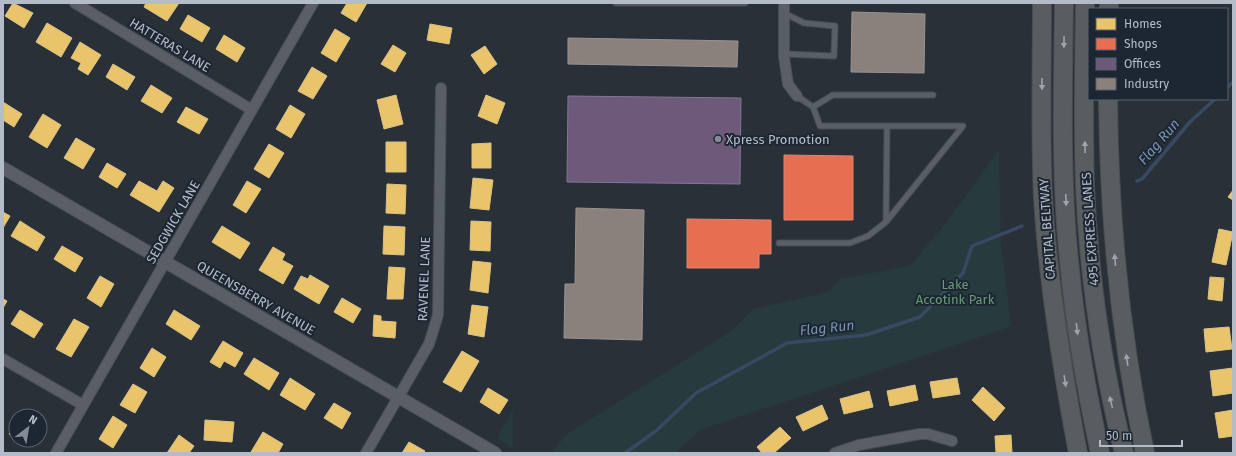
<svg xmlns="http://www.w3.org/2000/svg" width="1236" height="456" viewBox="0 0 1236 456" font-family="'Fira Sans',sans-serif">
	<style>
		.green { fill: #273a3e }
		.homes { fill: #e9c46a; stroke: #d9c286 }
		.shops { fill: #e76f51; stroke: #d88675 }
		.offices { fill: #6d597a; stroke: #827792 }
		.industry { fill: #8a817c; stroke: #979393 }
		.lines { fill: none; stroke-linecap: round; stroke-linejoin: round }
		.stream { stroke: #384963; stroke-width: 3.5 }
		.service-casing { stroke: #484c53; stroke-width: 7 }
		.minor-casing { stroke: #484c53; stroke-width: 12 }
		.tertiary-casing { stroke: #484c53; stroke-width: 14 }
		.motorway-casing { stroke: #474c53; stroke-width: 20 }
		.service { stroke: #5a5e66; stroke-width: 5 }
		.minor { stroke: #5a5e66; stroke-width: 10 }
		.tertiary { stroke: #5a5e66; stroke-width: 12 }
		.motorway { stroke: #5a5d60; stroke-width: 18 }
		.oneway { fill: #9ea4af }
		.poi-dot { fill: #848b96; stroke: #1d2633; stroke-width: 1.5 }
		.labels { text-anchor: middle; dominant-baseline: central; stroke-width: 4; stroke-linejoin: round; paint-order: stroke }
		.street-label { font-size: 13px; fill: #b4bcc9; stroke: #1d2633 }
		.poi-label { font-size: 13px; fill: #b4bcc9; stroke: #1d2633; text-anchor: start }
		.park-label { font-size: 13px; fill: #6b9a76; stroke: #1d2633 }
		.water-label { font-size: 14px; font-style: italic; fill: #7c92b1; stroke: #1d2633 }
	</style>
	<rect width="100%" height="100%" fill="#2a3038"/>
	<path class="green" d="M999,150l2,93 10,83 -309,103 -27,24h-124l16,-19 166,-104 20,-21 75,-17 13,-13 69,-13 36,-43z
		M513,410v39l-16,-11z"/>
	<path class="homes" d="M13,3l20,10 -9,15 -19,-12z
		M146,3h33l-12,18 -23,-14z
		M347,3h20l-11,19 -15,-9z
		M188,15l22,13 -8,14 -22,-13z
		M47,23l25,15 -11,19 -25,-15z
		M430,24l22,4 -3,16 -22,-4z
		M335,29l15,9 -14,24 -15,-9z
		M224,35l21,13 -8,14 -21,-13z
		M80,42l21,13 -13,20 -10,-6 3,-6 -10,-5z
		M393,45l13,8 -11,19 -14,-8z
		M485,46l12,18 -13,10 -13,-19z
		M113,64l22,13 -8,13 -21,-13z
		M312,67l15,9 -14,23 -15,-8z
		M151,85l21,13 -10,15 -21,-12z
		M396,95l7,29 -19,5 -7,-29z
		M486,95l19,8 -8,21 -19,-8z
		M3,102l19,12 -8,13 -11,-7z
		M290,105l15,9 -14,24 -15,-9z
		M186,107l22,12 -9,15 -22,-12z
		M43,114l18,11 -14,23 -18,-11z
		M76,138l19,11 -12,20 -19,-11z
		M386,142h20v30h-20z
		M491,143v25h-19v-24z
		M269,144l15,9 -15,25 -15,-9z
		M107,163l19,11 -9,14 -18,-11z
		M473,178l20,2 -4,30 -19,-2z
		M139,181l18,10 6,-10 11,7 -15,24 -29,-17z
		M247,181l14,8 -15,24 -13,-8z
		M387,184l19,1 -1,29 -19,-1z
		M1233,190v10l-5,-3z
		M3,212l7,4 -7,12z
		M20,221l25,16 -8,14 -26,-15z
		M471,221l20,1 -1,29 -20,-1z
		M222,226l28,17 -10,16 -28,-17z
		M384,226l21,1 -1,28 -21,-1z
		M1219,229l14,3 -7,33 -14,-3z
		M62,246l21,12 -8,14 -21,-13z
		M273,247l12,7 -3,6 11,6 -10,18 -24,-14z
		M473,261l18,2 -3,30 -18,-3z
		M389,267l16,1 -2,31h-16z
		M310,275l19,11 -10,18 -25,-15 7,-13 7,3z
		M100,276l14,8 -13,23 -14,-9z
		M1210,277l14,1 -2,23 -14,-2z
		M342,298l19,11 -8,14 -19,-11z
		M3,299l4,2 -4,7z
		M472,305l16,2 -4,30 -16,-3z
		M20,310l23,14 -9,14 -23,-14z
		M174,310l26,16 -9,14 -25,-16z
		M374,315l7,1v5l15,1 -1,16 -22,-2z
		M74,319l15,8 -18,30 -15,-8z
		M1229,327l3,22 -26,3 -2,-23z
		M223,341l20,12 -8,14 -11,-6 -4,7 -10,-6z
		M152,348l14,9 -12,20 -14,-9z
		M462,351l17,10 -18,31 -18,-10z
		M254,358l25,15 -10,17 -25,-16z
		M1233,368v25l-20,3 -3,-25z
		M290,378l25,16 -10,16 -25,-15z
		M957,378l3,16 -27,4 -3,-16z
		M133,384l14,8 -12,21 -15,-8z
		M915,385l3,15 -28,6 -3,-15z
		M983,387l22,21 -11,13 -22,-21z
		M488,388l20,12 -9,14 -19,-12z
		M869,391l4,16 -29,7 -4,-15z
		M334,403l17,10 -9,16 -18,-11z
		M822,405l6,14 -25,12 -7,-14z
		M1233,410v26l-14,2 -4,-25z
		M22,412l8,4h-10z
		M113,416l14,9 -14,23 -14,-9z
		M205,420l29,2 -2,20 -28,-2z
		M16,422v17l-7,-5z
		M780,427l11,11 -17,15h-12l-5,-6z
		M263,432l20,12 -5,9 -27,-1z
		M179,435l15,11 -5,7h-22z
		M1011,435l1,18h-16l-1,-17z
		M409,442l16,9 -2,2h-21z"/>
	<path class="shops" d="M784,155l69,1v64h-69z
		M687,219l84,1v34h-12v14h-72z"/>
	<path class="offices" d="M568,96l173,2 -1,86 -173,-2z"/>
	<path class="industry" d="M852,12l73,2 -1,59 -73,-1z
		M568,38l170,3 -1,26 -169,-3z
		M576,208l68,2 -2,130 -78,-2 1,-54h10z"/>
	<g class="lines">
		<path class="stream" d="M1227,88l6,-6
			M1137,181l5,-2 48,-57 25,-23
			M625,453l31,-22 40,-38 91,-50 79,-8 54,-18 43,-44 9,-27 50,-20"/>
		<g class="service-casing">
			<path id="service" d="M616,3h129
				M784,54l50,2 1,-30 -31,-3 -20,-10
				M797,96l16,11 20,-12h100
				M813,107l7,19h143l-77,96 1,-96
				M779,243h71l18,-7 18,-14"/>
		</g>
		<g class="minor-casing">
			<path id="minor" d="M75,3l177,107
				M784,3v54l4,27 9,12
				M3,359l80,46
				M56,453l257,-450
				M366,453l63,-109 9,-29 3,-227
				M835,453l24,-8 61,-11h8l24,7"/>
		</g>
		<g class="tertiary-casing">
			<path id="tertiary" d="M3,168l492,285"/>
		</g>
		<g class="motorway-casing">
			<path id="motorway" d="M1042,3c0,65 -2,130 1,194 5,86 19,172 35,256
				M1064,3c-1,89 -4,179 6,267 6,62 17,123 30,183
				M1085,3c-1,61 -2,123 0,184 4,90 17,179 39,266
				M1109,9v-6
				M1108,99c1,119 12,237 37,354"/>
		</g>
		<use href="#service" class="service"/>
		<use href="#minor" class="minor"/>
		<use href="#tertiary" class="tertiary"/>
		<use href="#motorway" class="motorway"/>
	</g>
	<defs><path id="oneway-solid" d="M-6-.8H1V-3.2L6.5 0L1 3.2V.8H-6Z"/></defs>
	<g class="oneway">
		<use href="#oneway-solid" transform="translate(1064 42) rotate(91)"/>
		<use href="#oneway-solid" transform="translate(1042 84) rotate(90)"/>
		<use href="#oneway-solid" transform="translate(1085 147) rotate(-91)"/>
		<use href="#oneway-solid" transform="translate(1066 200) rotate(88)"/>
		<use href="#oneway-solid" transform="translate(1115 260) rotate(-95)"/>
		<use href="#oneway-solid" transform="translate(1077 329) rotate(83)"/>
		<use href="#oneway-solid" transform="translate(1127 360) rotate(-98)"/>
		<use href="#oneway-solid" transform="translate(1065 381) rotate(81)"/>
		<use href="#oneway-solid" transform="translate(1111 402) rotate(-104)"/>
	</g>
	<circle class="poi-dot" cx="718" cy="139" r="4"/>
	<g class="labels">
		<g class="street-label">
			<text transform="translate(170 45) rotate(31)">HATTERAS LANE</text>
			<text transform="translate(173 222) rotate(-60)">SEDGWICK LANE</text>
			<text transform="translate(1047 229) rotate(-94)">CAPITAL BELTWAY</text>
			<text transform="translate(1090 229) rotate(-94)">495 EXPRESS LANES</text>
			<text transform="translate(424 279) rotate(-88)">RAVENEL LANE</text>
			<text transform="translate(256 298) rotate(30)">QUEENSBERRY AVENUE</text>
		</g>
		<g class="poi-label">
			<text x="726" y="139">Xpress Promotion</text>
		</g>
		<g class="park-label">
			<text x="955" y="284">Lake<tspan x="955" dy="15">Accotink Park</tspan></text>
		</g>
		<g class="water-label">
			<text transform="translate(1159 142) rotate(-49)">Flag Run</text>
			<text transform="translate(827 328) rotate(-6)">Flag Run</text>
		</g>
	</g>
	<rect width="1236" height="456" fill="none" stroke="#b4bcc9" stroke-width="8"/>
	<rect x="1088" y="8" width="140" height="92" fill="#1d2633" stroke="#59626f"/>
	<rect x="1096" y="18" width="20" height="12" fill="#e9c46a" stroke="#59626f"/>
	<text x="1124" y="28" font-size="12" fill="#b4bcc9">Homes</text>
	<rect x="1096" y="38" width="20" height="12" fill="#e76f51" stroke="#59626f"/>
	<text x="1124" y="48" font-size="12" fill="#b4bcc9">Shops</text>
	<rect x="1096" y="58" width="20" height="12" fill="#6d597a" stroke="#59626f"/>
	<text x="1124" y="68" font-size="12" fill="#b4bcc9">Offices</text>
	<rect x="1096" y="78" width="20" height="12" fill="#8a817c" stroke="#59626f"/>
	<text x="1124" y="88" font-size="12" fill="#b4bcc9">Industry</text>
	<g transform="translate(28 428) rotate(31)"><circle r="19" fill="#1d2633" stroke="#59626f"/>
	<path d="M0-3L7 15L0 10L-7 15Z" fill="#848b96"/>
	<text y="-6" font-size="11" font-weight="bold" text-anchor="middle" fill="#b4bcc9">N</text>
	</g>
	<path d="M1100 440v6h82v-6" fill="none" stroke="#b4bcc9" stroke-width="2"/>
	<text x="1106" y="440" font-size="12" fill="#b4bcc9" stroke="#1d2633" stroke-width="3" paint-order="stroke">50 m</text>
</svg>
